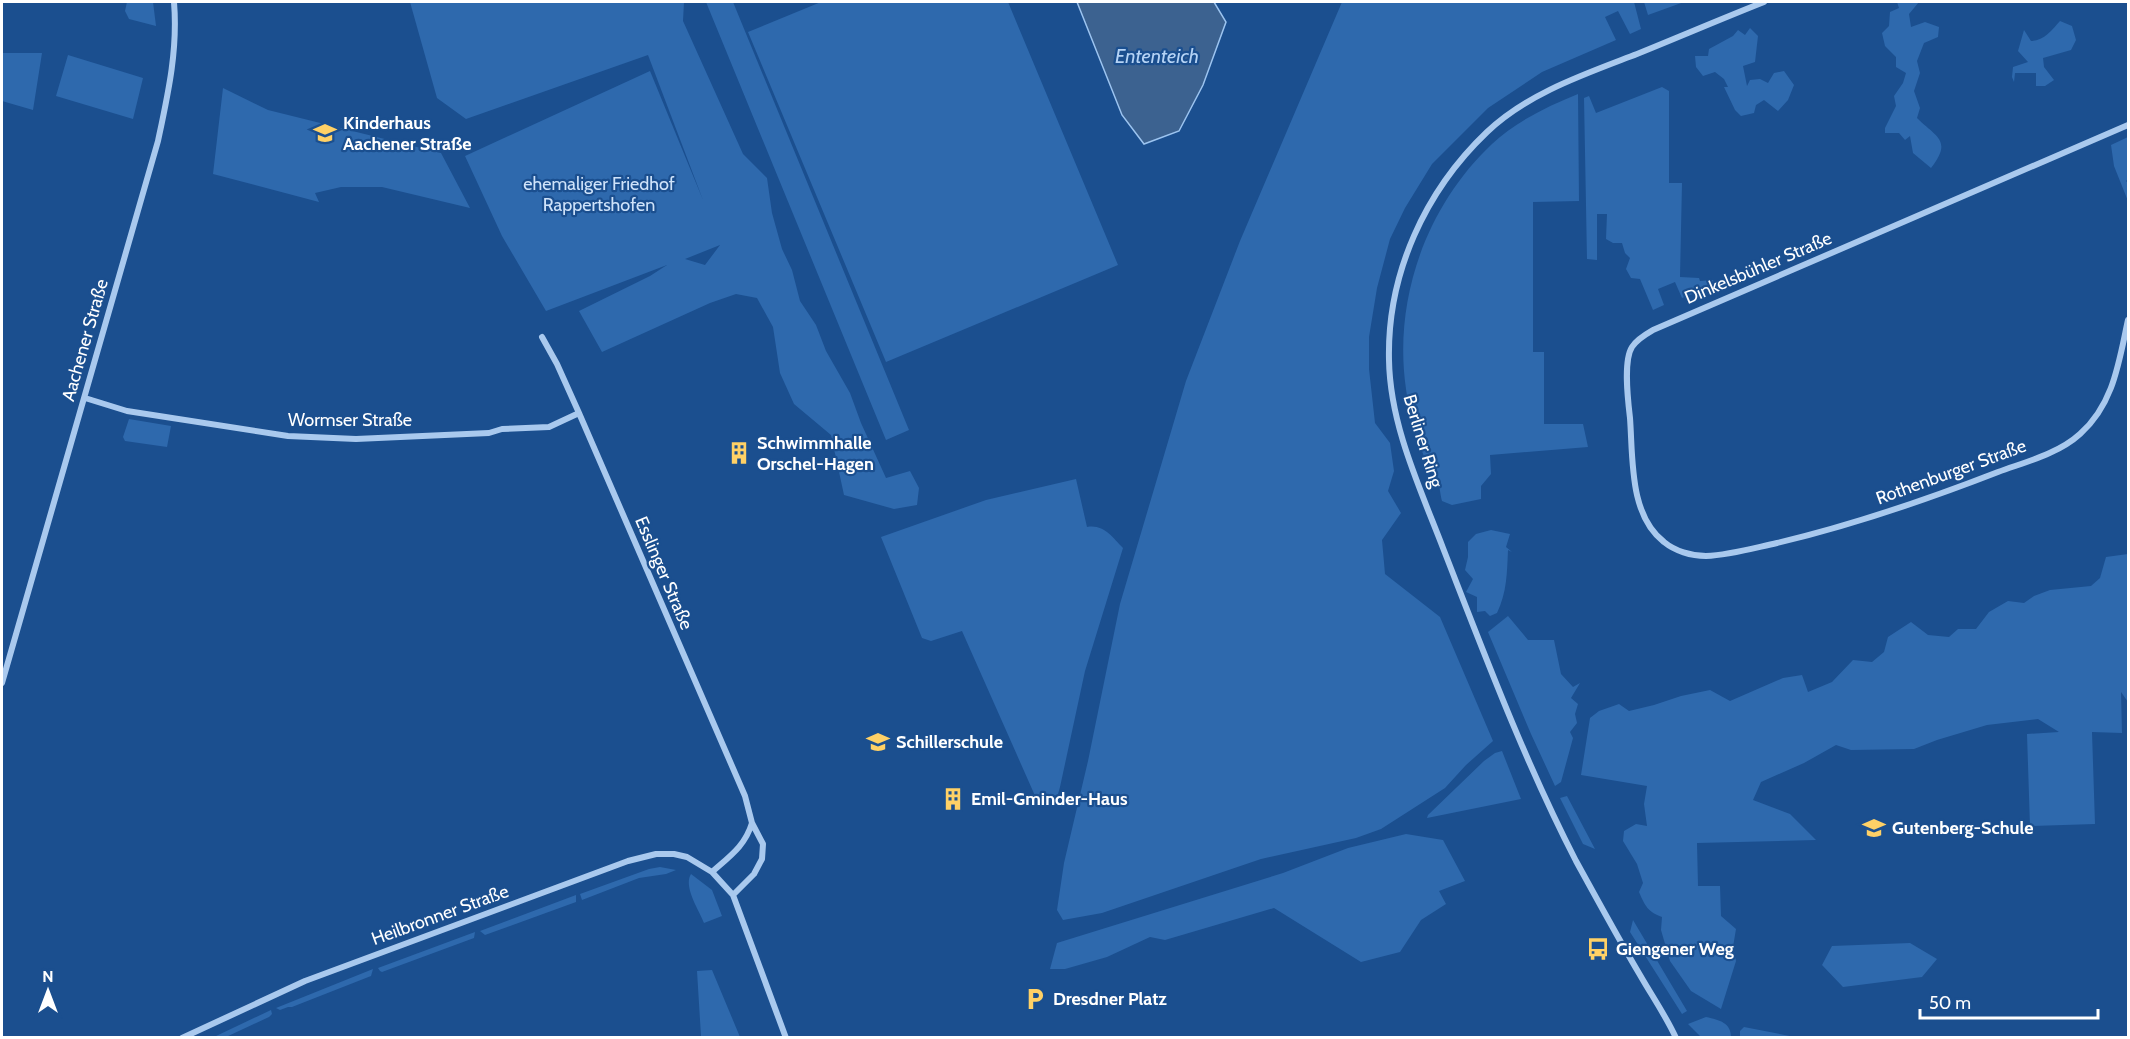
<svg xmlns="http://www.w3.org/2000/svg" width="2130" height="1039" viewBox="0 0 2130 1039" font-family="Cabin,sans-serif">
	<style>
		.green { fill: #2e69ad; fill-rule: evenodd }
		.water { fill: #3c6290; stroke: #9cc4f0; stroke-width: 1.5 }
		.lines { fill: none; stroke-linecap: round; stroke-linejoin: round }
		.street { stroke: #a9c9ee; stroke-width: 6 }
		.labels { text-anchor: middle; dominant-baseline: central; stroke-width: 4.5; stroke-linejoin: round; paint-order: stroke }
		.poi-label { font-size: 18px; font-weight: bold; fill: #fff; stroke: #1b4f8f; text-anchor: start }
		.park-label { font-size: 18px; fill: #cfe3fa; stroke: #1b4f8f }
		.street-label { font-size: 18px; fill: #fff; stroke: #1b4f8f }
		.water-label { font-size: 20px; font-style: italic; fill: #b5d3f5; stroke: #1b4f8f }
	</style>
	<rect width="100%" height="100%" fill="#1b4f8f"/>
	<path class="green" d="M127,2h26l3,24 -27,-7 -4,-8z
		M410,2h274l-1,19 60,133 24,24 5,35 10,36 10,21 8,31 16,24 10,26 24,42 11,30 25,55 24,-7 9,17 -2,17 -23,4 -50,-14 -13,-60 -37,-31 -14,-31 -7,-46 -16,-29 -21,-4 -26,9 -108,49 -23,-41 71,-35 17,-11 -121,46 -44,-75 -37,-80 185,-85 53,129 -55,-145 -182,64 -29,-21zM720,245l-15,20 -20,-6z
		M706,2h27l176,428 -23,10z
		M821,2h187l110,263 -232,97 -138,-330z
		M1342,2h292l7,27 -11,5 -12,-23 -13,6 11,23 -74,32 -54,36 -56,56 -27,44 -15,31 -13,49 -8,49v32l6,54 15,20 4,28 -6,20 13,22 -19,27 3,34 55,43 53,124 -27,24 -21,23 -64,41 -25,9 -95,21 -159,54 -39,7 -6,-10 7,-47 24,-102 32,-157 66,-223 54,-140z
		M1644,2h40l-36,13z
		M1897,2h22l-10,12 2,13 14,-5 14,5 -1,10 -14,6 -7,18 3,12 -6,18 6,17 -3,10c19,19 36,22 14,50l-18,-15 -3,-17 -5,4 -6,-7h-14v-5l11,-22 -2,-10 9,-13 3,-10 -10,-6v-10l-11,-11 -3,-13 7,-7 1,-14 9,-4z
		M2060,21l12,5 4,14 -5,10 -28,8 1,9 10,13 -9,6h-9v-13h-21l-1,9 -2,-5 1,-10 15,-5 -10,-11 6,-21 7,11c13,0 21,-11 29,-20z
		M1750,28l8,8 -3,26 -12,4 4,20 3,-6 10,-1 8,4 6,-10 10,-2 10,14 -6,15 -10,11 -14,-11 -8,5 -2,8 -13,3 -6,-6 -11,-23h4l-4,-8 -9,-7 -12,4 -7,-9 -1,-11h13l1,-7 24,-13 5,-6 7,5z
		M2,53h40l-9,57 -31,-9z
		M68,55l75,23 -10,41 -77,-23z
		M1662,87l7,4v92h13l-2,94 19,1 1,3 13,-1 2,5 -33,13 -7,-16 -17,7 6,16 -11,5 -13,-31 -9,-1 -5,-9 4,-11 -5,-5 -3,-10h-9l-7,-4 1,-25h-10v46l-10,-1 -3,-161 5,-2 7,17z
		M223,88l45,22 173,43 29,55 -88,-21h-41l-26,6 4,9 -106,-28z
		M1578,94l1,107 -46,1v150h11v72h39l5,23 -98,8 1,19 -10,12v13l-29,6 -10,-4c-2,-7 -2,-15 -5,-22 -2,-6 -7,-10 -10,-16 -7,-14 -19,-57 -21,-74 -13,-89 20,-183 86,-245 23,-22 56,-38 86,-50z
		M2128,137v42l-2,2 2,2v18l-14,-35 -3,-21z
		M129,419l42,7 -4,21 -42,-6 -2,-4z
		M1076,479l11,48c17,-3 25,10 36,21l-38,123 -25,116 -4,14 -16,6 -78,-176 -31,10 -9,-3 -41,-101 105,-37z
		M1491,530l19,4 -4,13 6,5 -4,-2c-1,23 -1,42 -11,63l-7,3 -5,-5 -8,1v-15l-11,-5 7,-13 -8,-9 3,-13v-15l8,-8z
		M2128,554v148l-7,-10 1,41 -30,-1 3,92 -65,2 -3,-92 32,-2 -21,-13 -51,6 -50,15 -23,9 -63,1 -15,-5 -32,18 -43,19 -8,18 37,14 26,26 -119,3 1,43h22l1,30 15,13 -3,18 3,14 -15,48 -30,-18 -21,-30 -9,-31 1,-13c-14,-5 -17,-11 -23,-25l4,-9 -6,-19 -14,-23 1,-10 12,-7 11,2 -3,-22 3,-18 -66,-11 9,-57 9,-7 20,-7 10,7 25,-6 27,-9 29,-6 20,11 53,-23 19,-3 6,17 24,-10 21,-22 19,2 12,-10 4,-15 23,-15 17,13 21,2 9,-8h18l13,-17 19,-11 16,2 10,-7 16,-6 41,-4 9,-8 6,-21z
		M1508,616l20,24h26l7,34 12,13 7,-4 -9,15 7,6 -3,10 2,9 -7,9 3,6 -12,44 -6,4 -24,-52 -43,-102z
		M1502,751l19,48 -94,19 1,-3 56,-54 11,-8z
		M1567,796l28,53 -12,-5 -23,-46z
		M1406,834l37,6 22,41 -26,10 7,13 -25,16 -21,32 -39,10 -87,-54 -109,32 -15,-3 -43,20 -42,12h-15l7,-26 226,-70 65,-25z
		M660,867l16,3 -10,4 -27,4 -57,22 -2,-6 69,-25z
		M691,874l21,16 10,26 -18,7c-5,-13 -21,-36 -13,-49z
		M576,895v7l-91,33 -5,-4z
		M1633,920l54,91 -5,3 -52,-82z
		M475,932l-1,6 -92,34 -2,-1 -2,-3z
		M1910,943l27,16 -15,18 -79,10 -21,-22 10,-19z
		M373,969l-2,7 -79,31h-4l-8,3 -4,-2z
		M712,970l28,67h-52l13,-1 -4,-65z
		M271,1010l1,4 -3,3 -43,20h-12z
		M1706,1017c14,3 25,6 25,20h-30l-13,-13z
		M1744,1027l51,10h-55v-6z"/>
	<path class="water" d="M1077,2h137l12,20 -23,63 -24,46 -35,13 -22,-29z"/>
	<g class="lines">
		<path class="street" d="M2128,125l-475,205c-7,4 -16,9 -21,17 -9,14 -4,54 -2,71 3,40 -1,97 34,124 11,9 27,14 42,14 24,-1 48,-8 71,-13 76,-18 149,-43 221,-71 27,-10 60,-18 82,-38 34,-30 39,-73 48,-114
			M542,337l15,27 22,49 166,383 7,27 11,21 -1,15 -8,15 -21,21
			M85,398l42,13 161,25 68,3 133,-6 13,-4 47,-2 30,-14
			M2,683l156,-542c10,-47 20,-91 16,-139
			M712,872c18,-16 33,-26 40,-49
			M182,1038l123,-57 323,-120 28,-7h18l13,3 25,15 21,23 53,143
			M1676,1038c-10,-22 -24,-42 -36,-63 -22,-37 -43,-76 -64,-114 -52,-101 -92,-208 -133,-313 -23,-60 -53,-123 -54,-188 -2,-86 36,-169 98,-228 41,-39 98,-58 150,-78 42,-17 84,-35 127,-52"/>
	</g>
	<defs>
		<g id="school-bare" transform="scale(1.8)"><path d="M0-5L7-2L0 1L-7-2ZM-4 1L0 2.5L4 1V4Q0 6-4 4Z" fill="#ffd166" stroke="#1b4f8f" stroke-width="2.5" paint-order="stroke"/></g>
		<g id="building-bare" transform="scale(1.8)"><path d="M-4-6H4V6H1V3H-1V6H-4ZM-2.5-4.3h1.7v1.8h-1.7ZM.8-4.3h1.7v1.8H.8ZM-2.5-1h1.7V.8h-1.7ZM.8-1h1.7V.8H.8Z" fill="#ffd166" stroke="#1b4f8f" stroke-width="2.5" paint-order="stroke"/></g>
		<g id="bus-bare" transform="scale(1.8)"><path d="M-5-6H5V4H4V6H2V4H-2V6H-4V4H-5ZM-3.5-4V0h7V-4ZM-3.5 1.2v1.5H-2V1.2ZM2 1.2v1.5H3.5V1.2Z" fill="#ffd166" stroke="#1b4f8f" stroke-width="2.5" paint-order="stroke"/></g>
		<g id="parking-bare" transform="scale(1.8)"><path d="M-3.5-5.5H1a3.5 3.5 0 0 1 0 7H-1V5.5H-3.5ZM-1-3.4V-.6H.8a1.4 1.4 0 0 0 0-2.8Z" fill="#ffd166" stroke="#1b4f8f" stroke-width="2.5" paint-order="stroke"/></g>
	</defs>
	<g fill-rule="evenodd">
		<use href="#school-bare" x="325" y="133"/>
		<use href="#building-bare" x="739" y="453"/>
		<use href="#school-bare" x="878" y="742"/>
		<use href="#building-bare" x="953" y="799"/>
		<use href="#school-bare" x="1874" y="828"/>
		<use href="#bus-bare" x="1598" y="949"/>
		<use href="#parking-bare" x="1035" y="999"/>
	</g>
	<g class="labels">
		<g class="poi-label">
			<text x="343" y="123">Kinderhaus<tspan x="343" dy="21">Aachener Straße</tspan></text>
			<text x="757" y="443">Schwimmhalle<tspan x="757" dy="21">Orschel-Hagen</tspan></text>
			<text x="896" y="742">Schillerschule</text>
			<text x="971" y="799">Emil-Gminder-Haus</text>
			<text x="1892" y="828">Gutenberg-Schule</text>
			<text x="1616" y="949">Giengener Weg</text>
			<text x="1053" y="999">Dresdner Platz</text>
		</g>
		<g class="park-label">
			<text x="599" y="184">ehemaliger Friedhof<tspan x="599" dy="21">Rappertshofen</tspan></text>
		</g>
		<g class="street-label">
			<text transform="translate(1758 268) rotate(-23)">Dinkelsbühler Straße</text>
			<text transform="translate(85 340) rotate(-74)">Aachener Straße</text>
			<text x="350" y="420">Wormser Straße</text>
			<text transform="translate(1423 441) rotate(73)">Berliner Ring</text>
			<text transform="translate(1951 472) rotate(-20)">Rothenburger Straße</text>
			<text transform="translate(664 573) rotate(67)">Esslinger Straße</text>
			<text transform="translate(440 915) rotate(-20)">Heilbronner Straße</text>
		</g>
		<g class="water-label">
			<text x="1157" y="56">Ententeich</text>
		</g>
	</g>
	<rect width="2130" height="1039" fill="none" stroke="#ffffff" stroke-width="6"/>
	<g transform="translate(48 991)" stroke="#1b4f8f" stroke-width="4.5" paint-order="stroke">
	<path d="M0-4.5L10 22L0 15L-10 22Z" fill="#ffffff"/>
	<text y="-9" font-size="16" font-weight="bold" text-anchor="middle" fill="#ffffff">N</text>
	</g>
	<path d="M1920 1009v9h178v-9" fill="none" stroke="#ffffff" stroke-width="3"/>
	<text x="1929" y="1009" font-size="18" fill="#ffffff" stroke="#1b4f8f" stroke-width="4.5" paint-order="stroke">50 m</text>
</svg>
